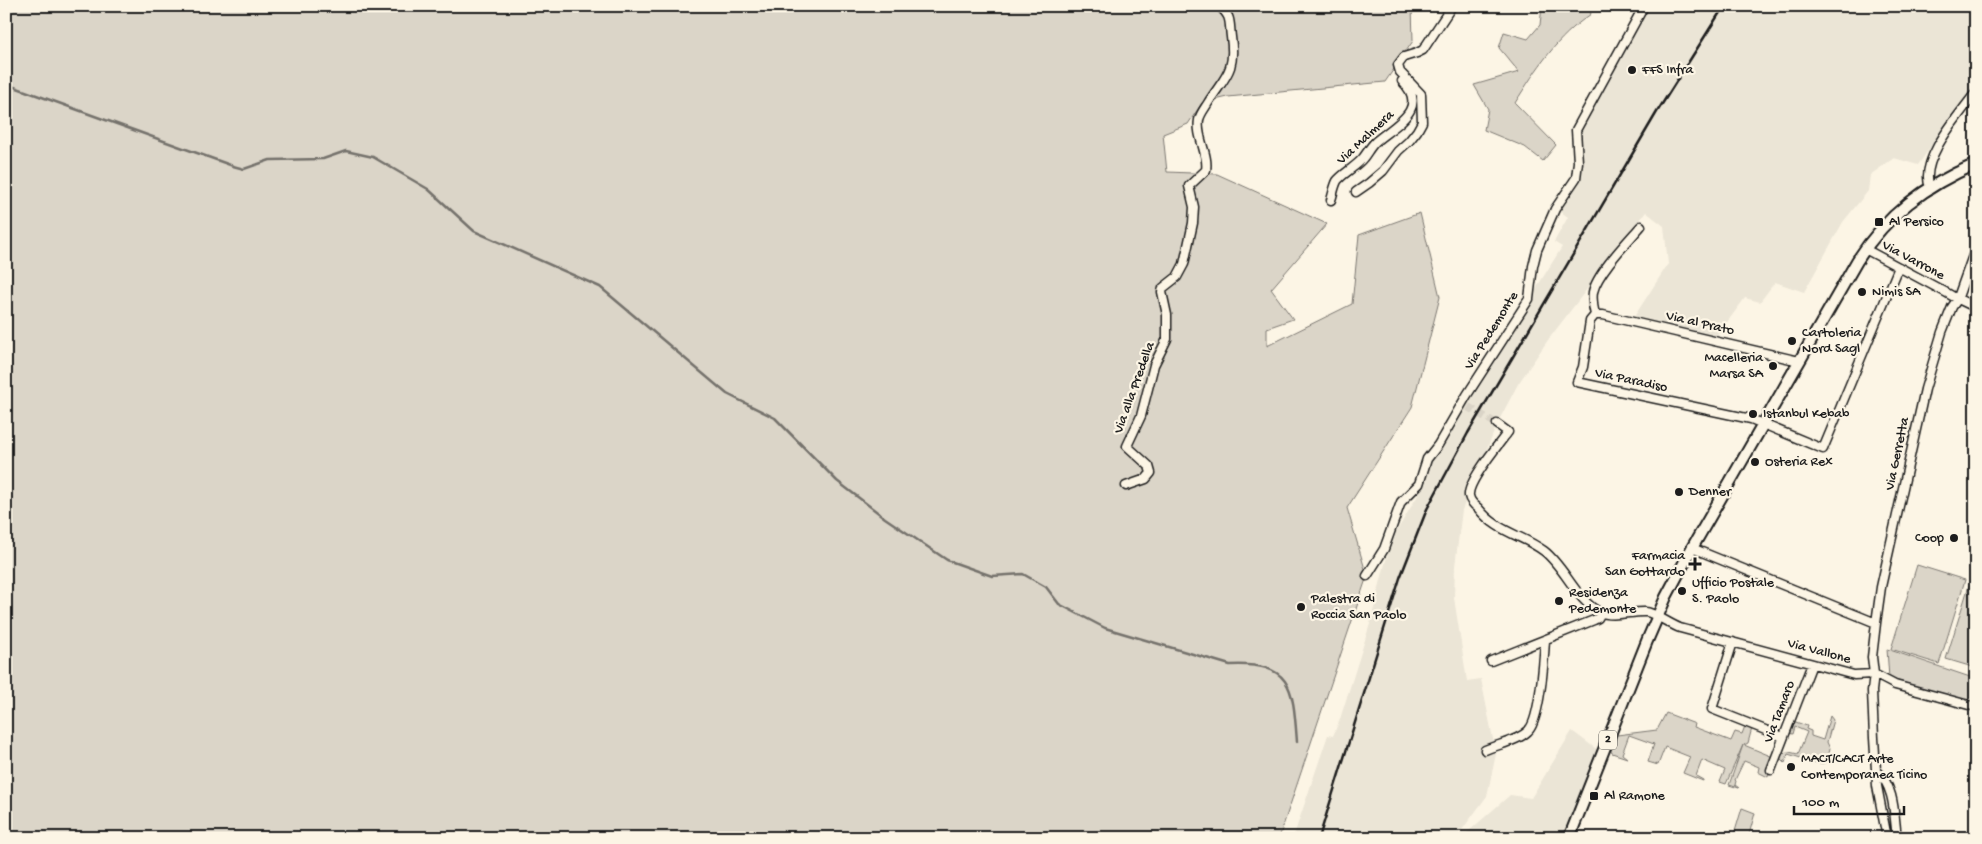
<svg xmlns="http://www.w3.org/2000/svg" width="1982" height="844" viewBox="0 0 1982 844" font-family="'Gochi Hand',sans-serif">
	<style>
		.built { fill: #ebe5d6 }
		.green { fill: #dbd5c8; stroke: #7c7872 }
		.lines { fill: none; stroke-linecap: round; stroke-linejoin: round }
		.stream { stroke: #75726c; stroke-width: 2.5 }
		.minor-tunnel { stroke: #dad4c7; stroke-width: 8; stroke-dasharray: 8 4; stroke-linecap: butt }
		.minor-casing { stroke: #1c1c1c; stroke-width: 11 }
		.major-casing { stroke: #1c1c1c; stroke-width: 14 }
		.minor { stroke: #fcf5e5; stroke-width: 8 }
		.major { stroke: #fcf5e5; stroke-width: 10 }
		.rail { stroke: #1c1c1c; stroke-width: 2.5 }
		.poi-dot { fill: #1c1c1c; stroke: #fcf5e5; stroke-width: 2 }
		.labels { text-anchor: middle; dominant-baseline: central; stroke-width: 4.5; stroke-linejoin: round; paint-order: stroke }
		.shield { fill: #fcf5e5; stroke: #5f5d58; stroke-width: 1 }
		.shield-label { font-size: 12px; font-weight: bold; fill: #1c1c1c }
		.poi-label { font-size: 14px; fill: #1c1c1c; stroke: #fcf5e5; text-anchor: start }
		.street-label { font-size: 14px; fill: #1c1c1c; stroke: #fcf5e5 }
	</style>
	<rect width="100%" height="100%" fill="#fcf5e5"/>
	<filter id="ink" filterUnits="userSpaceOnUse"><feTurbulence type="fractalNoise" baseFrequency=".02" numOctaves="2"/><feDisplacementMap in="SourceGraphic" scale="10" xChannelSelector="R" yChannelSelector="G"/><feConvolveMatrix kernelMatrix="1 2 1 2 8 2 1 2 1" color-interpolation-filters="sRGB"/></filter>
	<g filter="url(#ink)">
		<path class="built" d="M1647,6h329v77l-58,82 -24,-7 -24,17 -2,16 -25,31 -39,70 -29,-10 -15,20 -15,-4 -29,39 -82,-20 34,-53 -4,-38 -18,-14 -98,128 -30,44 -20,38 -36,88 -7,56 -1,32 13,83 14,-2 15,75 -9,42 -31,42h-163l35,-103 5,1 7,-17 30,-95 16,-64 9,-26 26,-44 17,-45 124,-198 -8,-5 14,-25 -10,-7 18,-32 1,-47z
			M1572,731l31,23 -34,84h-108l49,-43 21,3z"/>
		<path class="green" d="M6,6h1406l1,35 -28,41 -157,15 -26,6 -14,21 -25,10 4,38 50,2 110,50 -56,65 22,30 -26,9v18l85,-42 7,-69 61,-22 20,84 -28,110 -65,101 20,68 -88,262h-1273z
			M1542,6h46l3,8c-35,24 -54,54 -76,89l41,42 -13,16 -18,-14 -41,-17 4,-21 -14,-24 45,-13 -20,-24 5,-16 24,7 12,-14z
			M1917,565l48,15 -26,84 -48,-15z
			M1970,582l6,2v84l-30,-9z
			M1887,649l89,30v28l-87,-29z
			M1666,713l29,11 -1,3 37,14 4,-9 7,2 3,-8 7,2 -4,15 -4,2 29,12 -5,20 -10,-5 1,-5 -15,-6 -9,19 1,1 -1,4 4,3 -10,-3 14,-40 -17,39 -6,-2 5,-12 -23,-10 -6,16 7,4v1l-20,-8 7,-16 -25,-10 -7,18 -10,-3 6,-18 -25,-9 -7,19 5,4 -15,-5 -1,-2 6,-16 40,-5z
			M1830,716l3,4 -6,22 3,7 -3,13 -7,2 -32,-10 -3,9 -5,-5v-5l9,-1 9,2 9,-22 -12,-5 -2,7 -4,-1 4,-12 14,5 -1,3 5,2v5l12,4z
			M1742,808l13,5 -7,25h-15z"/>
		<g class="lines">
			<path class="stream" d="M6,84l227,82 11,3 26,-9 53,-1 23,-8 27,6 55,32 46,42 126,56 127,107 48,24 62,63 48,37 62,42 45,16 31,-2 23,13 13,17 46,24 125,37c63,-3 63,23 67,77"/>
			<path class="minor-tunnel" d="M1468,407l29,17"/>
			<g class="minor-casing">
				<path id="minor" d="M1930,187c-12,-27 31,-74 46,-95
					M1356,192l13,-9 14,-12 15,-20 11,-10 8,-10 5,-9 -1,-28 -21,-22 -2,-7 6,-8 13,-4 6,-3 29,-44
					M1331,200c2,-6 3,-13 6,-19 5,-7 20,-15 26,-23 4,-5 7,-11 12,-16 18,-16 56,-33 27,-61
					M1641,226c-13,15 -44,47 -48,66 -1,7 0,15 2,23l-5,6 -7,46 -6,15 174,37 72,30 76,-182
					M1865,249l82,44c9,6 19,9 29,15
					M1595,315h8l196,46
					M1497,424l11,8c-9,12 -41,50 -39,64 1,5 5,9 9,12 20,25 43,26 66,43 20,15 34,52 56,61 13,6 32,-1 46,0 7,0 25,13 34,16l174,47 20,-1 21,11 81,22
					M1126,486l20,-7 5,-6 -2,-7 -22,-20 14,-30 13,-51 13,-26v-24l-5,-23 1,-4 14,-11 7,-13 9,-41 1,-16 -5,-21 17,-16c3,-16 -10,-33 -7,-50 1,-6 6,-12 9,-17 17,-27 28,-31 23,-66 -2,-16 1,-20 -12,-31
					M1692,548l184,75
					M1367,576l17,-27 17,-47 18,-18 8,-25 11,-14 29,-50 62,-96 4,-33 4,-16 18,-41 21,-31 2,-16 -2,-32 68,-124
					M1733,642l-21,67 71,28
					M1491,661l103,-41 4,-2 3,-5
					M1485,750c14,-6 33,-9 43,-19 12,-11 16,-73 17,-91
					M1771,770l41,-106
					M1876,770c19,16 18,45 21,68
					M1887,838l-10,-52 -3,-48 -2,-47 2,-17 -2,-17 4,-34 5,-36 44,-198 17,-57 10,-25 5,-7 19,-53"/>
			</g>
			<g class="major-casing">
				<path id="major" d="M1569,838l78,-197 19,-44 26,-49 165,-287c30,-47 68,-75 119,-97"/>
			</g>
			<use href="#minor" class="minor"/>
			<use href="#major" class="major"/>
			<path class="rail" d="M1319,838l81,-260 27,-69 41,-76 189,-321 67,-106"/>
		</g>
	</g>
	<g class="poi-dot">
		<circle cx="1632" cy="70" r="5"/>
		<rect x="1874" y="217" width="10" height="10" rx="2.5"/>
		<circle cx="1862" cy="292" r="5"/>
		<circle cx="1792" cy="341" r="5"/>
		<circle cx="1773" cy="366" r="5"/>
		<circle cx="1753" cy="414" r="5"/>
		<circle cx="1755" cy="462" r="5"/>
		<circle cx="1679" cy="492" r="5"/>
		<circle cx="1954" cy="538" r="5"/>
		<path d="M1692.5 556.5h5v5h5v5h-5v5h-5v-5h-5v-5h5z"/>
		<circle cx="1682" cy="591" r="5"/>
		<circle cx="1559" cy="601" r="5"/>
		<circle cx="1301" cy="607" r="5"/>
		<circle cx="1791" cy="767" r="5"/>
		<rect x="1589" y="791" width="10" height="10" rx="2.5"/>
	</g>
	<g class="labels">
		<rect class="shield" x="1599" y="730.5" width="18" height="19" rx="4"/>
		<g class="shield-label">
			<text x="1608" y="740">2</text>
		</g>
		<g class="poi-label">
			<text x="1642" y="70">FFS Infra</text>
			<text x="1889" y="222">Al Persico</text>
			<text x="1872" y="292">Nimis SA</text>
			<text x="1802" y="333">Cartoleria<tspan x="1802" dy="16">Nord Sagl</tspan></text>
			<text x="1763" y="358" text-anchor="end">Macelleria<tspan x="1763" dy="16">Marsa SA</tspan></text>
			<text x="1763" y="414">Istanbul Kebab</text>
			<text x="1765" y="462">Osteria Rex</text>
			<text x="1689" y="492">Denner</text>
			<text x="1944" y="538" text-anchor="end">Coop</text>
			<text x="1685" y="556" text-anchor="end">Farmacia<tspan x="1685" dy="16">San Gottardo</tspan></text>
			<text x="1692" y="583">Ufficio Postale<tspan x="1692" dy="16">S. Paolo</tspan></text>
			<text x="1569" y="593">Residenza<tspan x="1569" dy="16">Pedemonte</tspan></text>
			<text x="1311" y="599">Palestra di<tspan x="1311" dy="16">Roccia San Paolo</tspan></text>
			<text x="1801" y="759">MACT/CACT Arte<tspan x="1801" dy="16">Contemporanea Ticino</tspan></text>
			<text x="1604" y="796">Al Ramone</text>
		</g>
		<g class="street-label">
			<text transform="translate(1366 138) rotate(-43)">Via Malmera</text>
			<text transform="translate(1913 261) rotate(28)">Via Varrone</text>
			<text transform="translate(1700 324) rotate(13)">Via al Prato</text>
			<text transform="translate(1492 331) rotate(-58)">Via Pedemonte</text>
			<text transform="translate(1631 381) rotate(12)">Via Paradiso</text>
			<text transform="translate(1135 388) rotate(-70)">Via alla Predella</text>
			<text transform="translate(1898 454) rotate(-78)">Via Gerretta</text>
			<text transform="translate(1819 652) rotate(15)">Via Vallone</text>
			<text transform="translate(1780 712) rotate(-69)">Via Tamaro</text>
		</g>
	</g>
	<rect width="1982" height="844" fill="none" stroke="#fcf5e5" stroke-width="25"/>
	<rect x="12" y="12" width="1957" height="819" fill="none" stroke="#1c1c1c" stroke-width="2" filter="url(#ink)"/>
	<path d="M1794 806v8h110v-8" fill="none" stroke="#1c1c1c" stroke-width="2.5"/>
	<text x="1802" y="806" font-size="15" fill="#1c1c1c" stroke="#fcf5e5" stroke-width="4" paint-order="stroke">100 m</text>
</svg>
